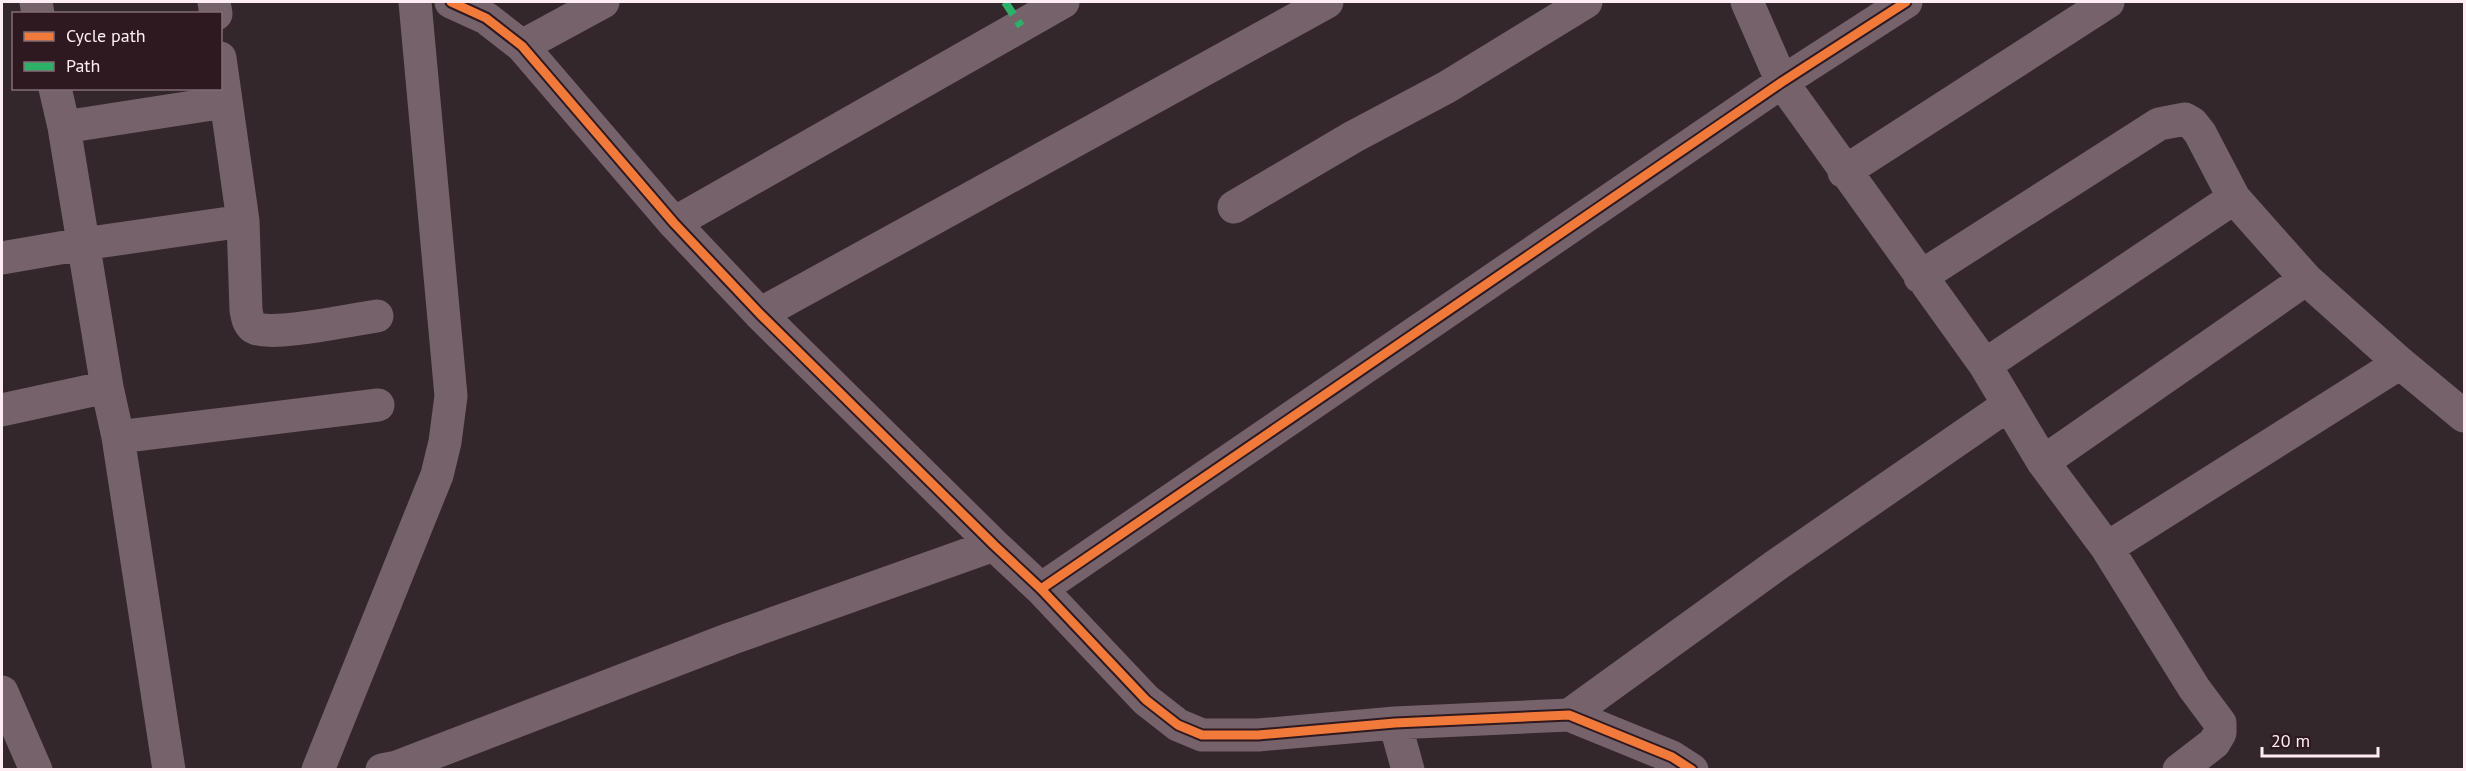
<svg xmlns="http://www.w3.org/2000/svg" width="2466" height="771" viewBox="0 0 2466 771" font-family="'PT Sans',sans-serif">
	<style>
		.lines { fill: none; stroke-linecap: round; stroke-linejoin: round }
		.minor { stroke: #76626a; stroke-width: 33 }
		.tertiary { stroke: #76626a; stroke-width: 33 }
		.quiet { stroke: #2db169; stroke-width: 8; stroke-dasharray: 15 8; stroke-linecap: butt }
		.cycleway-casing { stroke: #2f1921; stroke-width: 13 }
		.cycleway { stroke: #f17a3a; stroke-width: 9 }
	</style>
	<rect width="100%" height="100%" fill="#34272c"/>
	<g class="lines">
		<path class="minor" d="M36,2l2,12
			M214,2l2,12
			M451,2l35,16 36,28 152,177 86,91 234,231 47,44 105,111 32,25 24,10h56l137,-12 174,-8 103,42 20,13
			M1747,2l35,80 203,283 58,97 64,86 87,140 26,35v10l-6,10 -35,27
			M522,46l81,-44
			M220,58l23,163 3,89c1,6 2,13 7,17 14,11 103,-8 124,-11
			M55,88l9,39 43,260 11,50 51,333
			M64,127l161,-25
			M1844,172l264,-170
			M1234,207l119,-70 94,-50 139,-85
			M674,223l389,-221
			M2,258l81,-14 160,-23
			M1920,277l239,-153 26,-5 7,4 8,10 34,65 72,81 94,84 64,53
			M760,314l567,-312
			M1985,365l249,-167
			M2,410l105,-23
			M118,437l260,-32
			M2043,462l263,-183
			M2107,548l293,-185
			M1041,589l741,-507 124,-80
			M1569,715l206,-149 233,-161
			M1395,723l13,47
			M318,770l119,-295 8,-33 6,-46 -36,-394
			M382,770l15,-3 333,-128 264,-94"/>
		<path class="tertiary" d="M2,692l34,78"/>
		<path class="quiet" d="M1005,2l16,24"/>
		<g class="cycleway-casing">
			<path id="cycleway" d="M451,2l35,16 36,28 152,177 86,91 234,231 47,44 105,111 32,25 24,10h56l137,-12 174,-8 103,42 20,13
				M1041,589l741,-507 124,-80"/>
		</g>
		<use href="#cycleway" class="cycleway"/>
	</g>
	<rect width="2466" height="771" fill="none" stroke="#feeef3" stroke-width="6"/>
	<rect x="12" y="12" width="210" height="78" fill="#2f1921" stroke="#826e75" stroke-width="1.5"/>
	<rect x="24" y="32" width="30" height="9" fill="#f17a3a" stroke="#826e75" stroke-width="1.5"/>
	<text x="66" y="42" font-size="18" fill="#feeef3">Cycle path</text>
	<rect x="24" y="62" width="30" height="9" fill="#2db169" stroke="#826e75" stroke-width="1.5"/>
	<text x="66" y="72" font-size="18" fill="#feeef3">Path</text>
	<path d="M2262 747v9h116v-9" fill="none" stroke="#feeef3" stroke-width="3"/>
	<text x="2271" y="747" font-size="18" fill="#feeef3" stroke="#2f1921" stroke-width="4.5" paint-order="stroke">20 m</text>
</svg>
